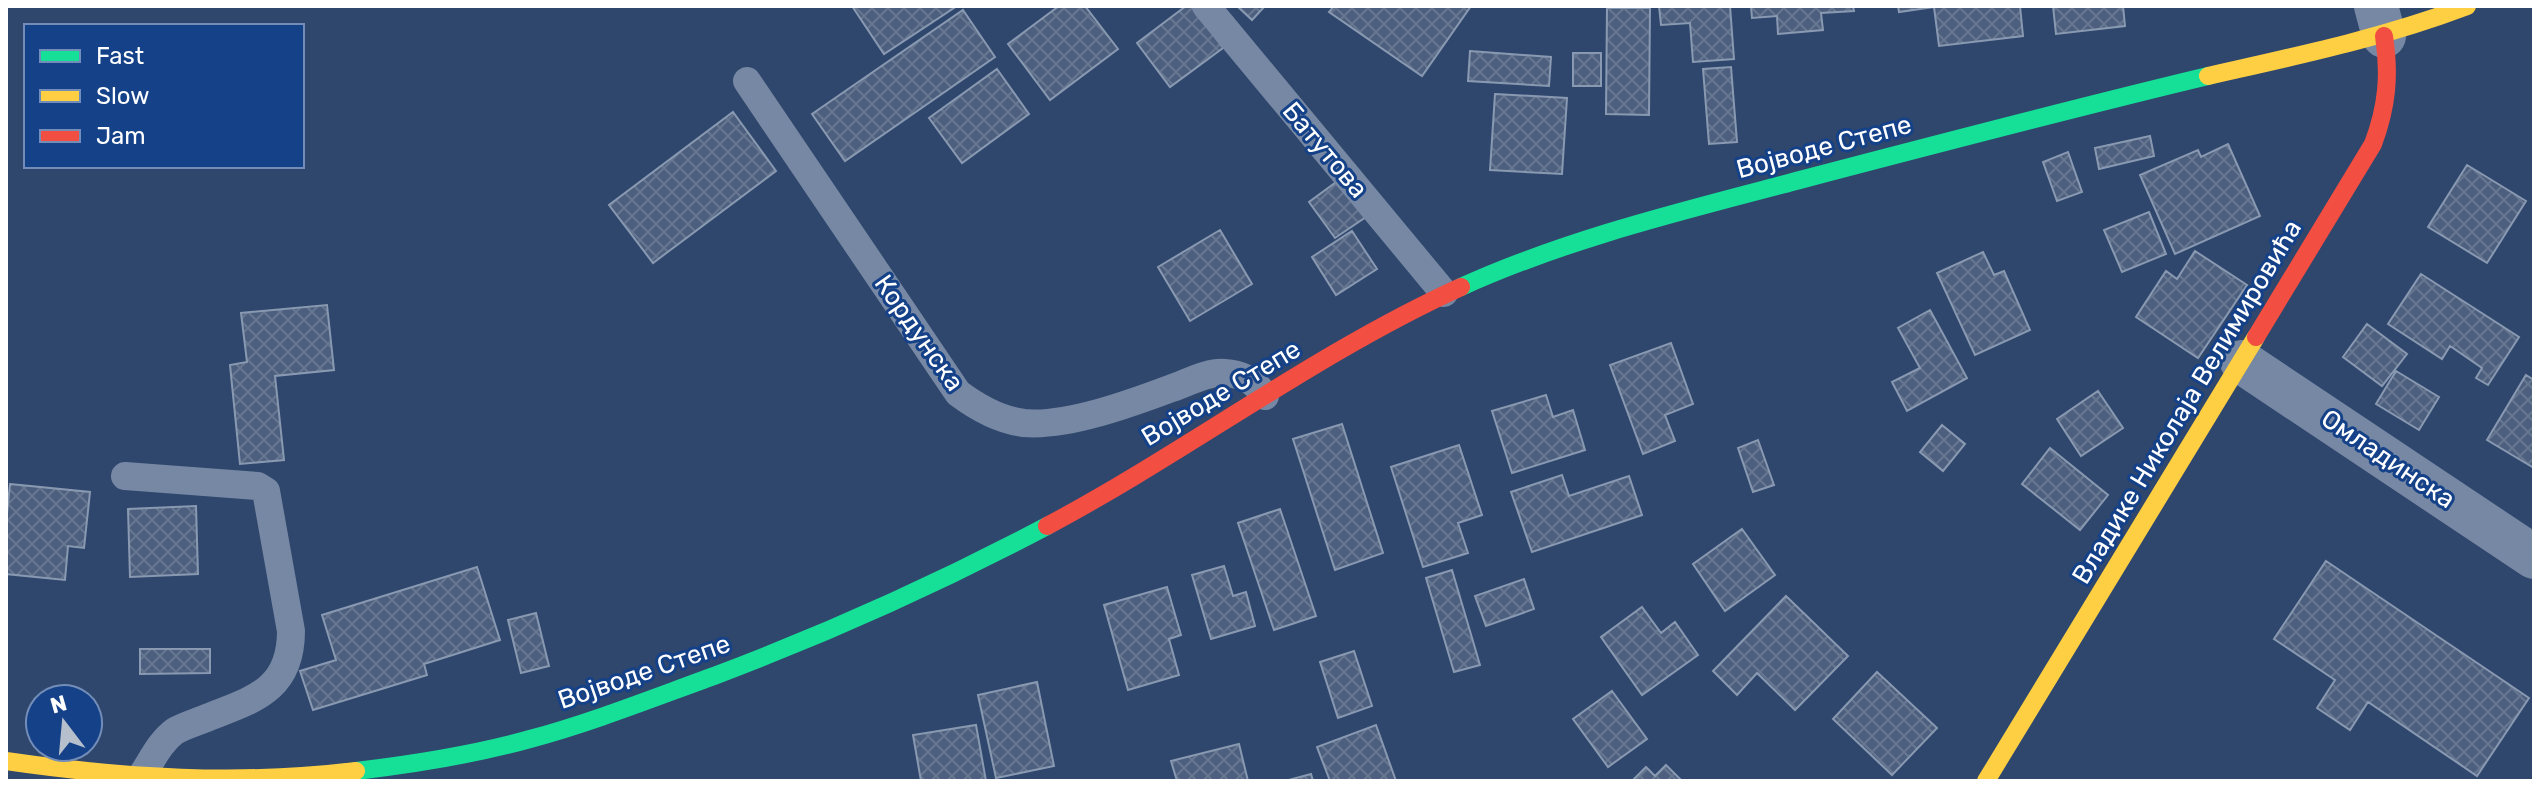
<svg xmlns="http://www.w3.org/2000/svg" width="2540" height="787" viewBox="0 0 2540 787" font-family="Rubik,sans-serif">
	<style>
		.building { fill: url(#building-cross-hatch); stroke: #8999b1; stroke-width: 2 }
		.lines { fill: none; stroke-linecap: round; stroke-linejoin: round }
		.lane { stroke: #7688a3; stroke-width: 28 }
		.street { stroke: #7688a3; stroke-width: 44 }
		.fast { stroke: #16e098; stroke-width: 18 }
		.slow { stroke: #ffcf43; stroke-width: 18 }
		.jam { stroke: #f24e42; stroke-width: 18 }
		.labels { text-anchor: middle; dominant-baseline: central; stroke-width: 6; stroke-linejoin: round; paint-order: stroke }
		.street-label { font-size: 26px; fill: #fff; stroke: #144188 }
	</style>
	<defs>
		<pattern id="building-cross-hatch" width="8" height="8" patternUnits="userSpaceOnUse" patternTransform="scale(2)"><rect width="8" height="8" fill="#4c5f7e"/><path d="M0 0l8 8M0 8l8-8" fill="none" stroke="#677791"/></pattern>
	</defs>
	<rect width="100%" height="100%" fill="#2f476d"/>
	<path class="building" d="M852,6h105l-73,48z
		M1059,6h26l33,43 -68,51 -42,-56z
		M1186,6h6l31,42 -53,39 -33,-44z
		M1237,6h28l-13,14z
		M1334,6h137l-49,70 -93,-64z
		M1659,6h71l4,53 -41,3 -3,-39 -29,2z
		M1751,6h102l1,5 -33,2 2,17 -45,4 -1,-18 -25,2z
		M1898,6h122l3,30 -84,10 -5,-39 -35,5z
		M2053,6h70l2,20 -69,8z
		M1607,8h43l-1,107 -43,-1z
		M963,10l32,47 -150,104 -33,-47z
		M1470,51l81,6 -2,29 -81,-5z
		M1573,53h28v33h-28z
		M1731,67l6,75 -28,2 -6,-75z
		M997,69l32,45 -67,49 -33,-45z
		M1495,94l72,4 -5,76 -72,-4z
		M733,112l43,59 -123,92 -44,-58z
		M2150,136l4,20 -55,13 -4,-21z
		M2228,144l32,72 -85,38 -35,-79 58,-25 3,7z
		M2068,152l14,40 -25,9 -14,-39z
		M2467,165l59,36 -39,62 -59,-36z
		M1339,180l27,37 -31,21 -26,-36z
		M2149,212l17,42 -44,18 -18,-42z
		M1220,230l32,54 -62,37 -32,-54z
		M1352,231l25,38 -41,26 -24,-38z
		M2195,251l52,34 -49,73 -62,-41 30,-46 11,8z
		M1983,252l11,23 10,-4 26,59 -55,25 -38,-82z
		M2421,274l98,63 -31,48 -12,-7 6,-10 -32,-22 -8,13 -54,-35z
		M327,305l7,65 -59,6 9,84 -44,4 -10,-99 17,-3 -6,-49z
		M1930,310l37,68 -60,33 -15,-29 28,-14 -22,-40z
		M2367,324l40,30 -25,32 -39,-29z
		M1671,343l22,61 -28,11 10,26 -32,13 -33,-89z
		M2396,371l43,26 -20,33 -43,-26z
		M2526,375l8,5v88l-47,-28z
		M2098,391l25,37 -42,28 -24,-37z
		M1546,395l7,22 20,-7 12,40 -73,23 -20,-62z
		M1342,424l41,129 -48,17 -42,-131z
		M1942,425l23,19 -22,27 -23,-19z
		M1758,440l16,45 -21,7 -15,-44z
		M1459,445l23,70 -24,8 10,30 -45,14 -32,-100z
		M2050,448l58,47 -28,35 -58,-46z
		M1562,475l7,21 60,-20 13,39 -110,37 -21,-60z
		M10,484l80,8 -6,56 -16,-2 -3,34 -59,-6v-51z
		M196,506l2,68 -68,3 -2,-68z
		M1280,509l36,107 -42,14 -36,-107z
		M1742,529l33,46 -50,36 -32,-47z
		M2326,561l203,137 -52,78 -109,-74 -18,28 -33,-22 18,-28 -61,-41z
		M1224,566l9,30 13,-4 9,34 -44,13 -19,-64z
		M477,567l23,73 -76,24 3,11 -114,35 -13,-39 36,-11 -14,-45z
		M1452,570l28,95 -26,7 -28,-94z
		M1524,579l10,30 -48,17 -11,-30z
		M1167,587l14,48 -12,4 10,36 -51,15 -24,-85z
		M1786,596l62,60 -53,54 -38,-37 -20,22 -24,-24z
		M1642,607l19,26 14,-11 23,33 -56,40 -41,-58z
		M536,613l13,53 -28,7 -13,-53z
		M140,649h70v24l-70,1z
		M1354,651l18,55 -34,12 -18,-56z
		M1877,672l60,56 -45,47 -59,-56z
		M1037,682l17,84 -58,12 -18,-83z
		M1612,691l35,48 -39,28 -35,-48z
		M976,725l10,56h-65l-8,-46z
		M1376,725l20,56h-66l-13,-34z
		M1239,744l9,37h-71l-6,-20z
		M1666,765l16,16h-50l14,-14 9,9z
		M1311,774l2,7h-28z"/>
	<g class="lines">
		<path class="lane" d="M1206,6l238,287
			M747,81l211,312c20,15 41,27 66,30 43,4 108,-20 148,-35 15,-5 37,-17 53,-15 18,1 30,8 40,23
			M125,476l133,10 8,5 25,140c0,61 -40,69 -87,88 -10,4 -20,7 -29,12 -15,11 -23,29 -33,44"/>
		<path class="street" d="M2376,6l8,30
			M2242,362l292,195"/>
		<path class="fast" d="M1461,287c108,-49 222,-76 335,-106 137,-36 274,-72 412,-105
			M356,771c59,-7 117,-16 174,-32 63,-17 123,-41 184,-63 114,-43 225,-93 333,-150"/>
		<path class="slow" d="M2208,76c88,-20 175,-38 259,-70
			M6,761c117,17 233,24 350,10
			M1986,781l270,-444"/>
		<path class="jam" d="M2256,337l117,-193c14,-37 17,-69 11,-108
			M1047,526c141,-75 269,-173 414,-239"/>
	</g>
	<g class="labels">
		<g class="street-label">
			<text transform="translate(1824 147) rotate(-15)">Војводе Степе</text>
			<text transform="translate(1325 150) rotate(50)">Батутова</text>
			<text transform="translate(919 333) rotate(55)">Кордунска</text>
			<text transform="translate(1221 393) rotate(-31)">Војводе Степе</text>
			<text transform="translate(2187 402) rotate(-59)">Владике Николаја Велимировића</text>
			<text transform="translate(2388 459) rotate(34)">Омладинска</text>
			<text transform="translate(644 672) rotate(-19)">Војводе Степе</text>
		</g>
	</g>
	<rect width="2540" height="787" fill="none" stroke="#ffffff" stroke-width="16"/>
	<rect x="24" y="24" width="280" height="144" fill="#144188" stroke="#728db8" stroke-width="2"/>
	<rect x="40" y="50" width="40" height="12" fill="#16e098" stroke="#728db8" stroke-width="2"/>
	<text x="96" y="64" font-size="24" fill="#ffffff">Fast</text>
	<rect x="40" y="90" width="40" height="12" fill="#ffcf43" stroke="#728db8" stroke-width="2"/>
	<text x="96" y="104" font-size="24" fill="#ffffff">Slow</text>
	<rect x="40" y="130" width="40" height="12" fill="#f24e42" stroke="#728db8" stroke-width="2"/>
	<text x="96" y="144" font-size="24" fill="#ffffff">Jam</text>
	<g transform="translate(64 723) rotate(344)"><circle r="38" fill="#144188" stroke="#728db8" stroke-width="2"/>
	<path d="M0-6L14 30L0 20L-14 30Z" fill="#b6bfcc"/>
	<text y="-12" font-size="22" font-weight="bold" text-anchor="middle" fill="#ffffff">N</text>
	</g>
</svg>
